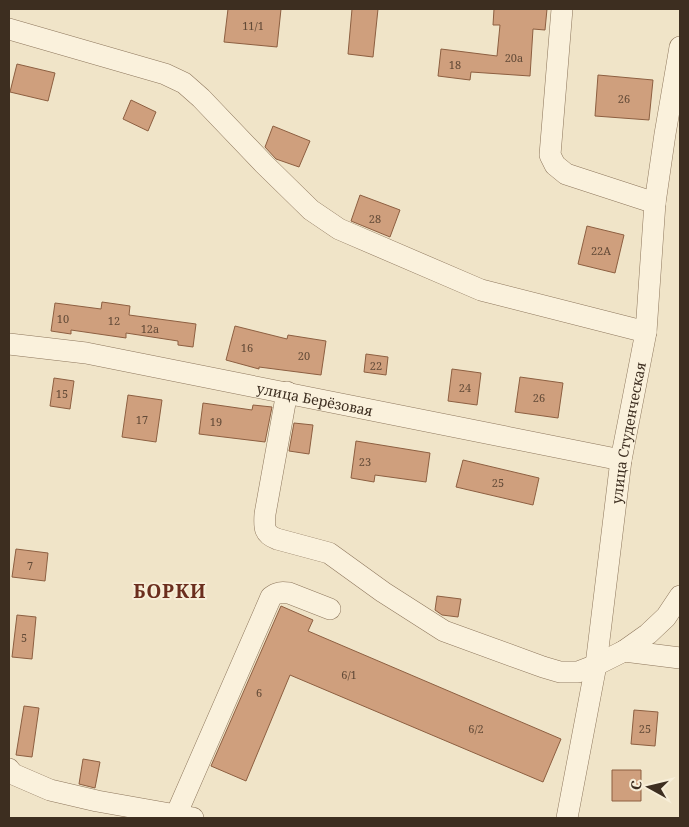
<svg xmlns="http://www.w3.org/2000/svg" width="689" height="827" viewBox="0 0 689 827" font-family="'Noto Serif',serif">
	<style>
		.building { fill: #cf9f7d; stroke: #8d5f41 }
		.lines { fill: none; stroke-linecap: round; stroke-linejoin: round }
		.minor-casing { stroke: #8d765c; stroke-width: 22 }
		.minor { stroke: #faf1dc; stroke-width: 21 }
		.labels { text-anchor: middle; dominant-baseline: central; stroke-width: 4; stroke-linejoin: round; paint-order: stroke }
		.number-label { font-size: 11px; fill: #624a37 }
		.street-label { font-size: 14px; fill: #3d2e20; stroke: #f7eed8 }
		.district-label { font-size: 19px; font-weight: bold; letter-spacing: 1px; fill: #6b2e1e; stroke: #f7eed8 }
	</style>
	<rect width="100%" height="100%" fill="#f0e4c8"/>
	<path class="building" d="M228,9h53l-4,38 -53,-5z
		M352,9h26l-5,48 -25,-3z
		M494,9h53l-2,21 -12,-1 -3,47 -59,-4 -1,8 -32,-4 3,-27 56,7 3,-31h-7z
		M17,64l38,9 -7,28 -38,-9z
		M598,75l55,5 -4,40 -54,-4z
		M131,100l25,12 -8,19 -25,-12z
		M273,126l37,15 -11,26 -23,-8 -11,-12z
		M360,195l40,15 -10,27 -39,-16z
		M587,226l37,9 -9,38 -37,-9z
		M102,302l28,4 -1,9 67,9 -3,23 -15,-2v-4l-52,-8v5l-55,-8v4l-20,-3 4,-28 46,6z
		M235,326l52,13 1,-4 38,6 -5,34 -62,-8v2l-33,-9z
		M366,354l22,3 -2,18 -22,-3z
		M452,369l29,4 -4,32 -29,-4z
		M520,377l43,6 -5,35 -43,-6z
		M54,378l20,3 -4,28 -20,-3z
		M128,395l34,5 -6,42 -34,-5z
		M203,403l49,7 1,-5 19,2 -7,35 -66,-8z
		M294,423l19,2 -4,29 -20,-3z
		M356,441l74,12 -4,29 -51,-7 -1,7 -23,-4z
		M463,460l76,18 -6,27 -77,-18z
		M16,549l32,4 -3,28 -33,-4z
		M437,596l24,3 -3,18 -16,-2 -7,-5z
		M281,606l32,14 -5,11 253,108 -18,43 -253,-107 -44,106 -35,-15z
		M17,615l19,2 -4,42 -20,-2z
		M24,706l15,2 -7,49 -16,-2z
		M634,710l24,2 -3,34 -24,-2z
		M83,759l17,3 -5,26 -16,-4z
		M612,770h29v31h-29z"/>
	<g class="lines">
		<g class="minor-casing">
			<g id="minor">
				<path d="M562,9l-12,146 5,10 11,9 89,29"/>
				<path d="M9,29l156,45 19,9 17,15 63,66 47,46 28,19 142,61 165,42"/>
				<path id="s1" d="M9,344l77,9 535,107"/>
				<path d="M287,392l-22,122c-1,14 -1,20 12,25l52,14 54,39 61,39 99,36 17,5h18l18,-7 28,-14 24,-17 18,-17 14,-21"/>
				<path d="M624,651l56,7"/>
				<path d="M9,769l4,5 37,16 47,11 96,17"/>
				<path d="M177,818l-1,-3 95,-218c6,-5 11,-5 18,-4l41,16"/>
				<path id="s2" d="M567,818l29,-153 25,-205 25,-128 9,-129 10,-69 15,-87"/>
			</g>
		</g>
		<use href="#minor" class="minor"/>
	</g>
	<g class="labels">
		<g class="number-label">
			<text x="253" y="25">11/1</text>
			<text x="514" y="57">20а</text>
			<text x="455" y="64">18</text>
			<text x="624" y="98">26</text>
			<text x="375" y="218">28</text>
			<text x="601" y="250">22А</text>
			<text x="63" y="318">10</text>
			<text x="114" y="320">12</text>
			<text x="150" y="328">12а</text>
			<text x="247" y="347">16</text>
			<text x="304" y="355">20</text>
			<text x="376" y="365">22</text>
			<text x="465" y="387">24</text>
			<text x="62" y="393">15</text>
			<text x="539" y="397">26</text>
			<text x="142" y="419">17</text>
			<text x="216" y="421">19</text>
			<text x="365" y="461">23</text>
			<text x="498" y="482">25</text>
			<text x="30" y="565">7</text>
			<text x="24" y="637">5</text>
			<text x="349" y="674">6/1</text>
			<text x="259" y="692">6</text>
			<text x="476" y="728">6/2</text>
			<text x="645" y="728">25</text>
		</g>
		<g class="street-label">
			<text stroke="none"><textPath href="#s1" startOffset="311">улица Берёзовая</textPath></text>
			<text stroke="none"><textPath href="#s2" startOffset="390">улица Студенческая</textPath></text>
		</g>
		<g class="district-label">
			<text x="170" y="591">БОРКИ</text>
		</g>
	</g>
	<rect width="689" height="827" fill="none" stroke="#3d2e20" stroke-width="20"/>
	<g transform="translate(649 787) rotate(278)" stroke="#f7eed8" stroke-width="4" paint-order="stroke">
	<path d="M0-4L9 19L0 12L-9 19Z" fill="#3d2e20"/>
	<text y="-8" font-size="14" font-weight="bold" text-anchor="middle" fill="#3d2e20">С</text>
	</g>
</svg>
